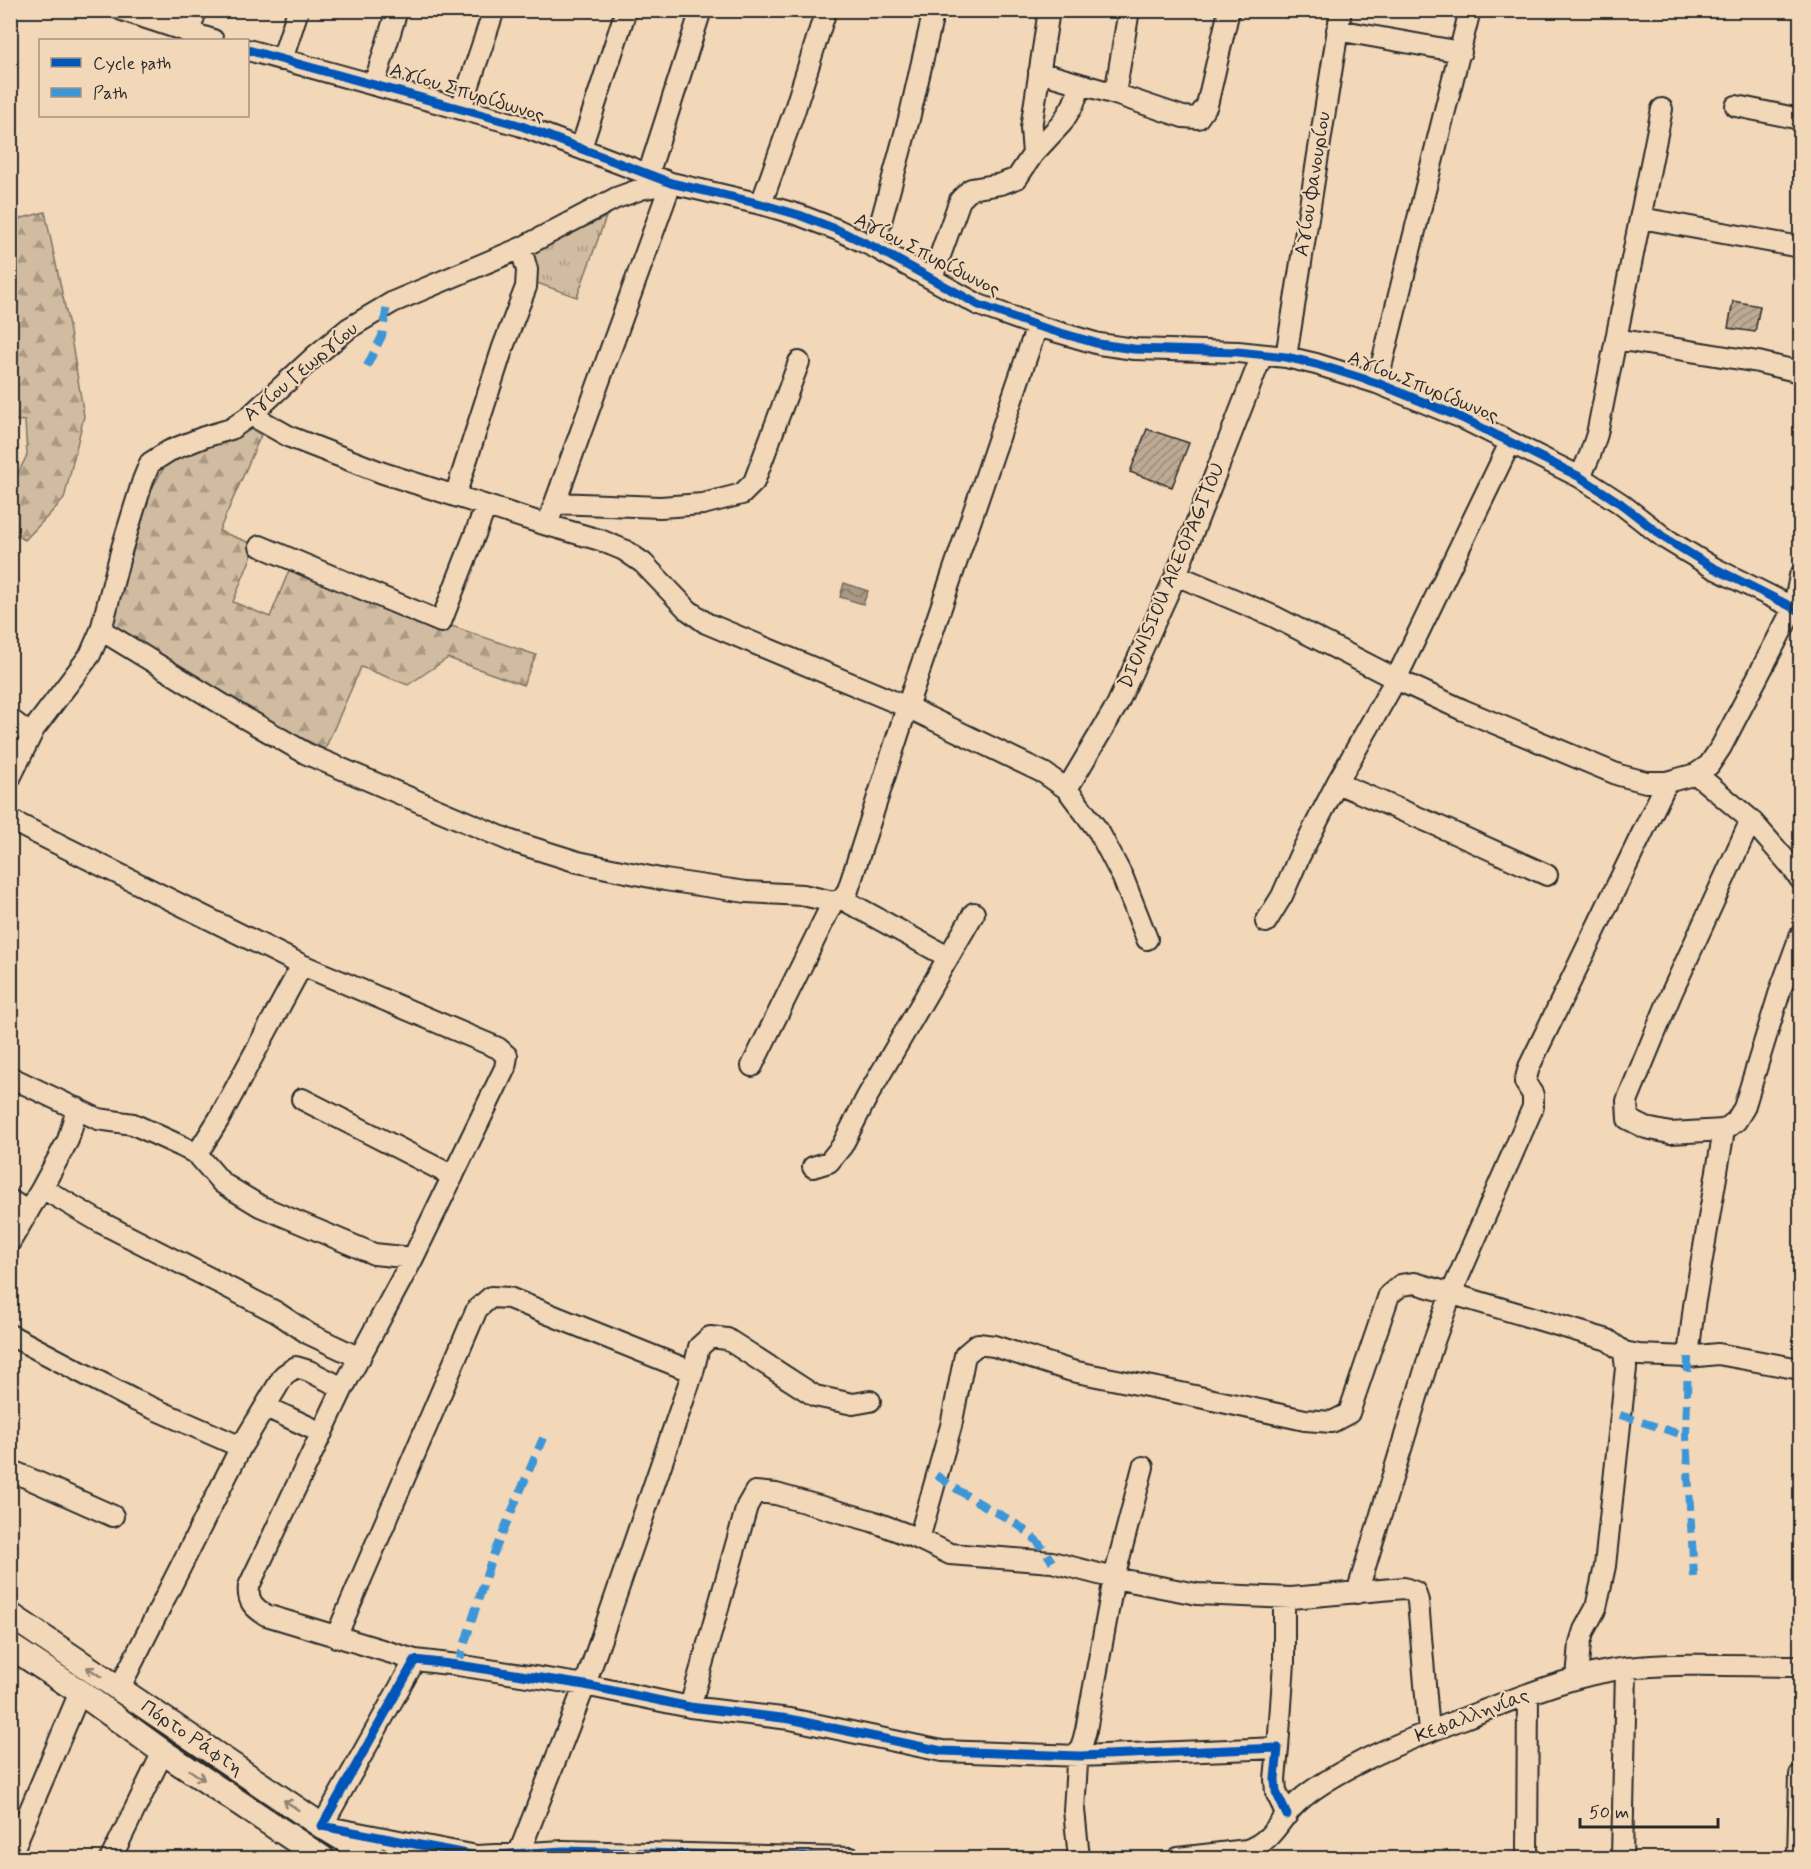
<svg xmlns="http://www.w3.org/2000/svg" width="1811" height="1869" viewBox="0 0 1811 1869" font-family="Mynerve,sans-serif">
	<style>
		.grass { fill: url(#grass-tufts); stroke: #7e7466; stroke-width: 1.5 }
		.forest { fill: url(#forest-firs); stroke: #7e7466; stroke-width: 1.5 }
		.water { fill: url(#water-waves); stroke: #766c60; stroke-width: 1.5 }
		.building { fill: url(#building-hatch); stroke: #2b2b2b; stroke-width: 1.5 }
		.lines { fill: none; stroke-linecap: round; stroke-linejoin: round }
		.minor-casing { stroke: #2b2b2b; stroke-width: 24 }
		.major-casing { stroke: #2b2b2b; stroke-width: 28 }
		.minor { stroke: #f2d8b9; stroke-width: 20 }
		.major { stroke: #f2d8b9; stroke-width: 24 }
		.quiet { stroke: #3c96d7; stroke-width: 8; stroke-dasharray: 15 8; stroke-linecap: butt }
		.cycleway-casing { stroke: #f2d8b9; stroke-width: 13 }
		.cycleway { stroke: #0057b8; stroke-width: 9 }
		.oneway { stroke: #8e8272 }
		.labels { text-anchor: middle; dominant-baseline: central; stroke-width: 4.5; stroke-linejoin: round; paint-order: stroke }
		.street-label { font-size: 20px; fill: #2b2b2b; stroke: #f2d8b9 }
	</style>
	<defs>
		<pattern id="grass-tufts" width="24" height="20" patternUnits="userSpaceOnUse" patternTransform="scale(1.5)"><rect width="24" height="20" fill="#d1bca1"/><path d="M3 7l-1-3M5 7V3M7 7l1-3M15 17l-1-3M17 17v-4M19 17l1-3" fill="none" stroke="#aa9983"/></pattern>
		<pattern id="forest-firs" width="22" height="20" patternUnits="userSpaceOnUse" patternTransform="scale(1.5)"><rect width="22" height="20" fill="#d1bca1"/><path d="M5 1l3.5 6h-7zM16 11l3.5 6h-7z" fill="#aa9983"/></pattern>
		<pattern id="water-waves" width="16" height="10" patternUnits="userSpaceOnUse" patternTransform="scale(1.5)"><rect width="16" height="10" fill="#a89884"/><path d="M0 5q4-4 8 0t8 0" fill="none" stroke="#897c6c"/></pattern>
		<pattern id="building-hatch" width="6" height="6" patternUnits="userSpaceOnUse" patternTransform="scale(1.5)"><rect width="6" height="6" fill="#beaa94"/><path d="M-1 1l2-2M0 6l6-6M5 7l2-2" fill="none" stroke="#9b8b79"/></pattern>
	</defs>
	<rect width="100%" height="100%" fill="#f2d8b9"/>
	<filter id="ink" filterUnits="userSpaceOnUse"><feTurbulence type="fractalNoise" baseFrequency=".0167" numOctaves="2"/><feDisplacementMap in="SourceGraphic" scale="12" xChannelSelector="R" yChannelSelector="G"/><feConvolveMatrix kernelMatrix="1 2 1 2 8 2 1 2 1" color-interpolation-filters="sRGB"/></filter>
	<g filter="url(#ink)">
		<path class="grass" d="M606,217l-29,80 -43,-15 -2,-30z"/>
		<path class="forest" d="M45,212l24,114 15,90 -20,83 -39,41 -15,-8 1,-44 16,-33 -2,-34 -14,-1v-199z
			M250,428l11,7 -42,96 37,14 -23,57 37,15 22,-54 87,38 157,54 -13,30 -75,-27 -40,27 -47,-18 -36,82 -53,-25 -161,-98 41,-138 14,-24 31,-16 27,-6z"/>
		<path class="water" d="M844,583l24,8 -5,13 -23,-7z"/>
		<path class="building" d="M1733,301l27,5 -5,26 -27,-4z
			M1147,429l42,14 -17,44 -42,-15z"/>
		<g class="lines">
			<g class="minor-casing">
				<path id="minor" d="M122,10l91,30
					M1337,30l124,22
					M189,34l7,-24
					M248,50l271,75 152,58 90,21 38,11 39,15 36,17 105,58 58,21 62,18 35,5 104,3 48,5 30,7 61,19 85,35 118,59 40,26 46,36 46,28 88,44
					M282,60l16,-50
					M1039,72l76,22 68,23 15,1 9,-13 22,-95
					M374,85l23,-75
					M1115,94l14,-84
					M1736,106l64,13
					M461,109l33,-99
					M581,148l45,-138
					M1033,154l-2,-26 18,-118
					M648,175l53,-165
					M761,204l33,-92 32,-102
					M1641,218l159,29
					M874,247l35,-128 25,-109
					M932,278l28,-78 11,-11 30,-5 16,-6 16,-24 29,-31 11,-18 8,-20
					M1616,339l142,23 42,10
					M1286,357l55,-347
					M1377,383l93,-373
					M251,415l39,22 93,36 164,52 124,-342
					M1580,477l10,-22 7,-21 65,-325
					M455,496l48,-149 23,-60 1,-17 -6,-22
					M555,503l105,4 43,-3 39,-10 12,-12 45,-120
					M547,525l53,15 24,10 19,13 45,47 18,13 201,84 137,66 23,16 32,43 24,46 24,61
					M260,546l181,76 45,-116
					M1176,575l97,41 123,63 67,31 156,65 27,7h21l29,-8 13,-9 12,-18 73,-140 6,-31
					M101,630l142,87 64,37 204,87 67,21 87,18 81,12 57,3 30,7 9,-3 6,-9 59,-183 130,-381
					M10,719l21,16
					M1696,774l55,46 40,46 9,13
					M10,778l24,-49 56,-74 11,-25 21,-82 21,-68 7,-17 19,-12 35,-14 27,-8 20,-14 64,-59 34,-28 44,-26 128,-54 95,-50 25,-9 30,-6
					M1337,783l99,42 111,50
					M1067,789l50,-84 59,-130 86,-220
					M10,820l292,145 196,83 9,8 -2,12 -92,190 -70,130 -94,198c-2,15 5,22 17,29l149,45
					M842,899l106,58
					M1266,922l16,-26 17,-39 38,-74 59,-104 114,-236
					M752,1066l81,-164
					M10,1077l88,42 35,5 48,22 16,8 25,29 38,23 114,48 39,4
					M302,1099l151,77
					M1724,1130l-54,3 -24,-5 -18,-9 -1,-18 45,-109 79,-172
					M197,1154l22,-35 83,-154
					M813,1167l16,-5 13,-16 25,-49 107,-184
					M42,1188l58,34 176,90 33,22 51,24
					M10,1200l18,12
					M10,1242l32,-54 26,-48 9,-32
					M10,1335l122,64 109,48
					M1624,1352l15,3 49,2 30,-3 82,15
					M1688,1357l6,-51 30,-176 12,-9 8,-13 37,-120 19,-52
					M266,1407l56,26
					M10,1470l103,46
					M919,1539l32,-113 14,-71 13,-11 16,2 78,25 95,19 138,30 27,2 17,-9 40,-118 12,-10 14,-2 193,57 16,12 2,16 -21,198 -9,42 -12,22 -4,13 -3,35
					M1357,1593l76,-249 18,-50 82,-187v-12l-8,-13 4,-15 138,-285
					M336,1637l141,-328 14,-12 18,1 184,74
					M119,1689l122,-242 43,-72 12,-8 13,4 34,17
					M690,1707l57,-201 8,-14 21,2 96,27 47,18 31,15 102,8 62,16 83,16 94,4 113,-10 11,4 3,9 11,131
					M1278,1748l6,-85v-65
					M10,1857l70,-165
					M111,1858l52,-106
					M517,1858l68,-173 108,-313 6,-25 11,-10 17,2 88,57 38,8 17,-3
					M851,1858l-287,-7 -87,5 -155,-30 93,-166 43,5 127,20 105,22 100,12 152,32 138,5 198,-8 -3,31 1,13 11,23
					M1079,1858l-5,-48 3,-46 9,-34 28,-152 29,-111
					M1178,1858l69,-8c28,-10 32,-32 52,-49 16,-14 35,-25 54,-35 41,-22 86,-38 130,-55 47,-18 94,-37 144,-43 57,-6 116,-2 173,-2
					M1527,1858l1,-164
					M1622,1858l4,-189
					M1798,1858l2,-83"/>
			</g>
			<g class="major-casing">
				<path id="major" d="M10,1615l312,211 53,32
					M10,1646l70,46 83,60 159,106"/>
			</g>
			<use href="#minor" class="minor"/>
			<use href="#major" class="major"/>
			<path class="quiet" d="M367,366l15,-30 5,-31
				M1688,1357l-2,79 8,141
				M1620,1415l66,21
				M936,1475c13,9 26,18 40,26 32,19 56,26 76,61
				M458,1665l33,-105 52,-122"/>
			<g class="cycleway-casing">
				<path id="cycleway" d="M248,50l271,75 152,58 90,21 38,11 39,15 36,17 105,58 58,21 62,18 35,5 104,3 48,5 30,7 61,19 85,35 118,59 40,26 46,36 46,28 88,44
					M851,1858l-287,-7 -87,5 -155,-30 93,-166 43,5 127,20 105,22 100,12 152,32 138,5 198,-8 -3,31 1,13 11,23"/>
			</g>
			<use href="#cycleway" class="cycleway"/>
		</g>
		<defs><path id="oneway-shaft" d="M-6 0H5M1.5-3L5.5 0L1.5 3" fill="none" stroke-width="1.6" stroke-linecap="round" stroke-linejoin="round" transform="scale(1.5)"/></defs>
		<g class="oneway">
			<use href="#oneway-shaft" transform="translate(94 1672) rotate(-146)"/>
			<use href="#oneway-shaft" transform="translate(197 1775) rotate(34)"/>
			<use href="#oneway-shaft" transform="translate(291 1805) rotate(-146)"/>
		</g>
	</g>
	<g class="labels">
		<g class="street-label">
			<text transform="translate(467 93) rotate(17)">Αγίου Σπυρίδωνος</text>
			<text transform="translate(1313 184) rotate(-81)">Αγίου Φανουρίου</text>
			<text transform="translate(927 255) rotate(27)">Αγίου Σπυρίδωνος</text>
			<text transform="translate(301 372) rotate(-40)">Αγίου Γεωργίου</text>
			<text transform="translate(1423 387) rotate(22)">Αγίου Σπυρίδωνος</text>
			<text transform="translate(1172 576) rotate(-67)">DIONISIOU AREOPAGITOU</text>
			<text transform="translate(1472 1716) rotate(-21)">Κεφαλληνίας</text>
			<text transform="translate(192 1738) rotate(34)">Πόρτο Ράφτη</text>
		</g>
	</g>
	<rect width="1811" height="1869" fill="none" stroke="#f2d8b9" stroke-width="36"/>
	<rect x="18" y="18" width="1775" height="1833" fill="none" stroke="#2b2b2b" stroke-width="2" filter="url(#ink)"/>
	<rect x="39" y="39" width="210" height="78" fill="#f2d8b9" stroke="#a29380" stroke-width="1.5"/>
	<rect x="51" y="58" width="30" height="9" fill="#0057b8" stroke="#a29380" stroke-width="1.5"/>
	<text x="93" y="69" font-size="18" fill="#2b2b2b">Cycle path</text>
	<rect x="51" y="88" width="30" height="9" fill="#3c96d7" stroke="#a29380" stroke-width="1.5"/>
	<text x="93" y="99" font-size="18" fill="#2b2b2b">Path</text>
	<path d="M1580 1818v9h138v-9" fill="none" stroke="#2b2b2b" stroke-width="3"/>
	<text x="1589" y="1818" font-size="18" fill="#2b2b2b" stroke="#f2d8b9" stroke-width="4.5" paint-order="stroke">50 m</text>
</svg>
